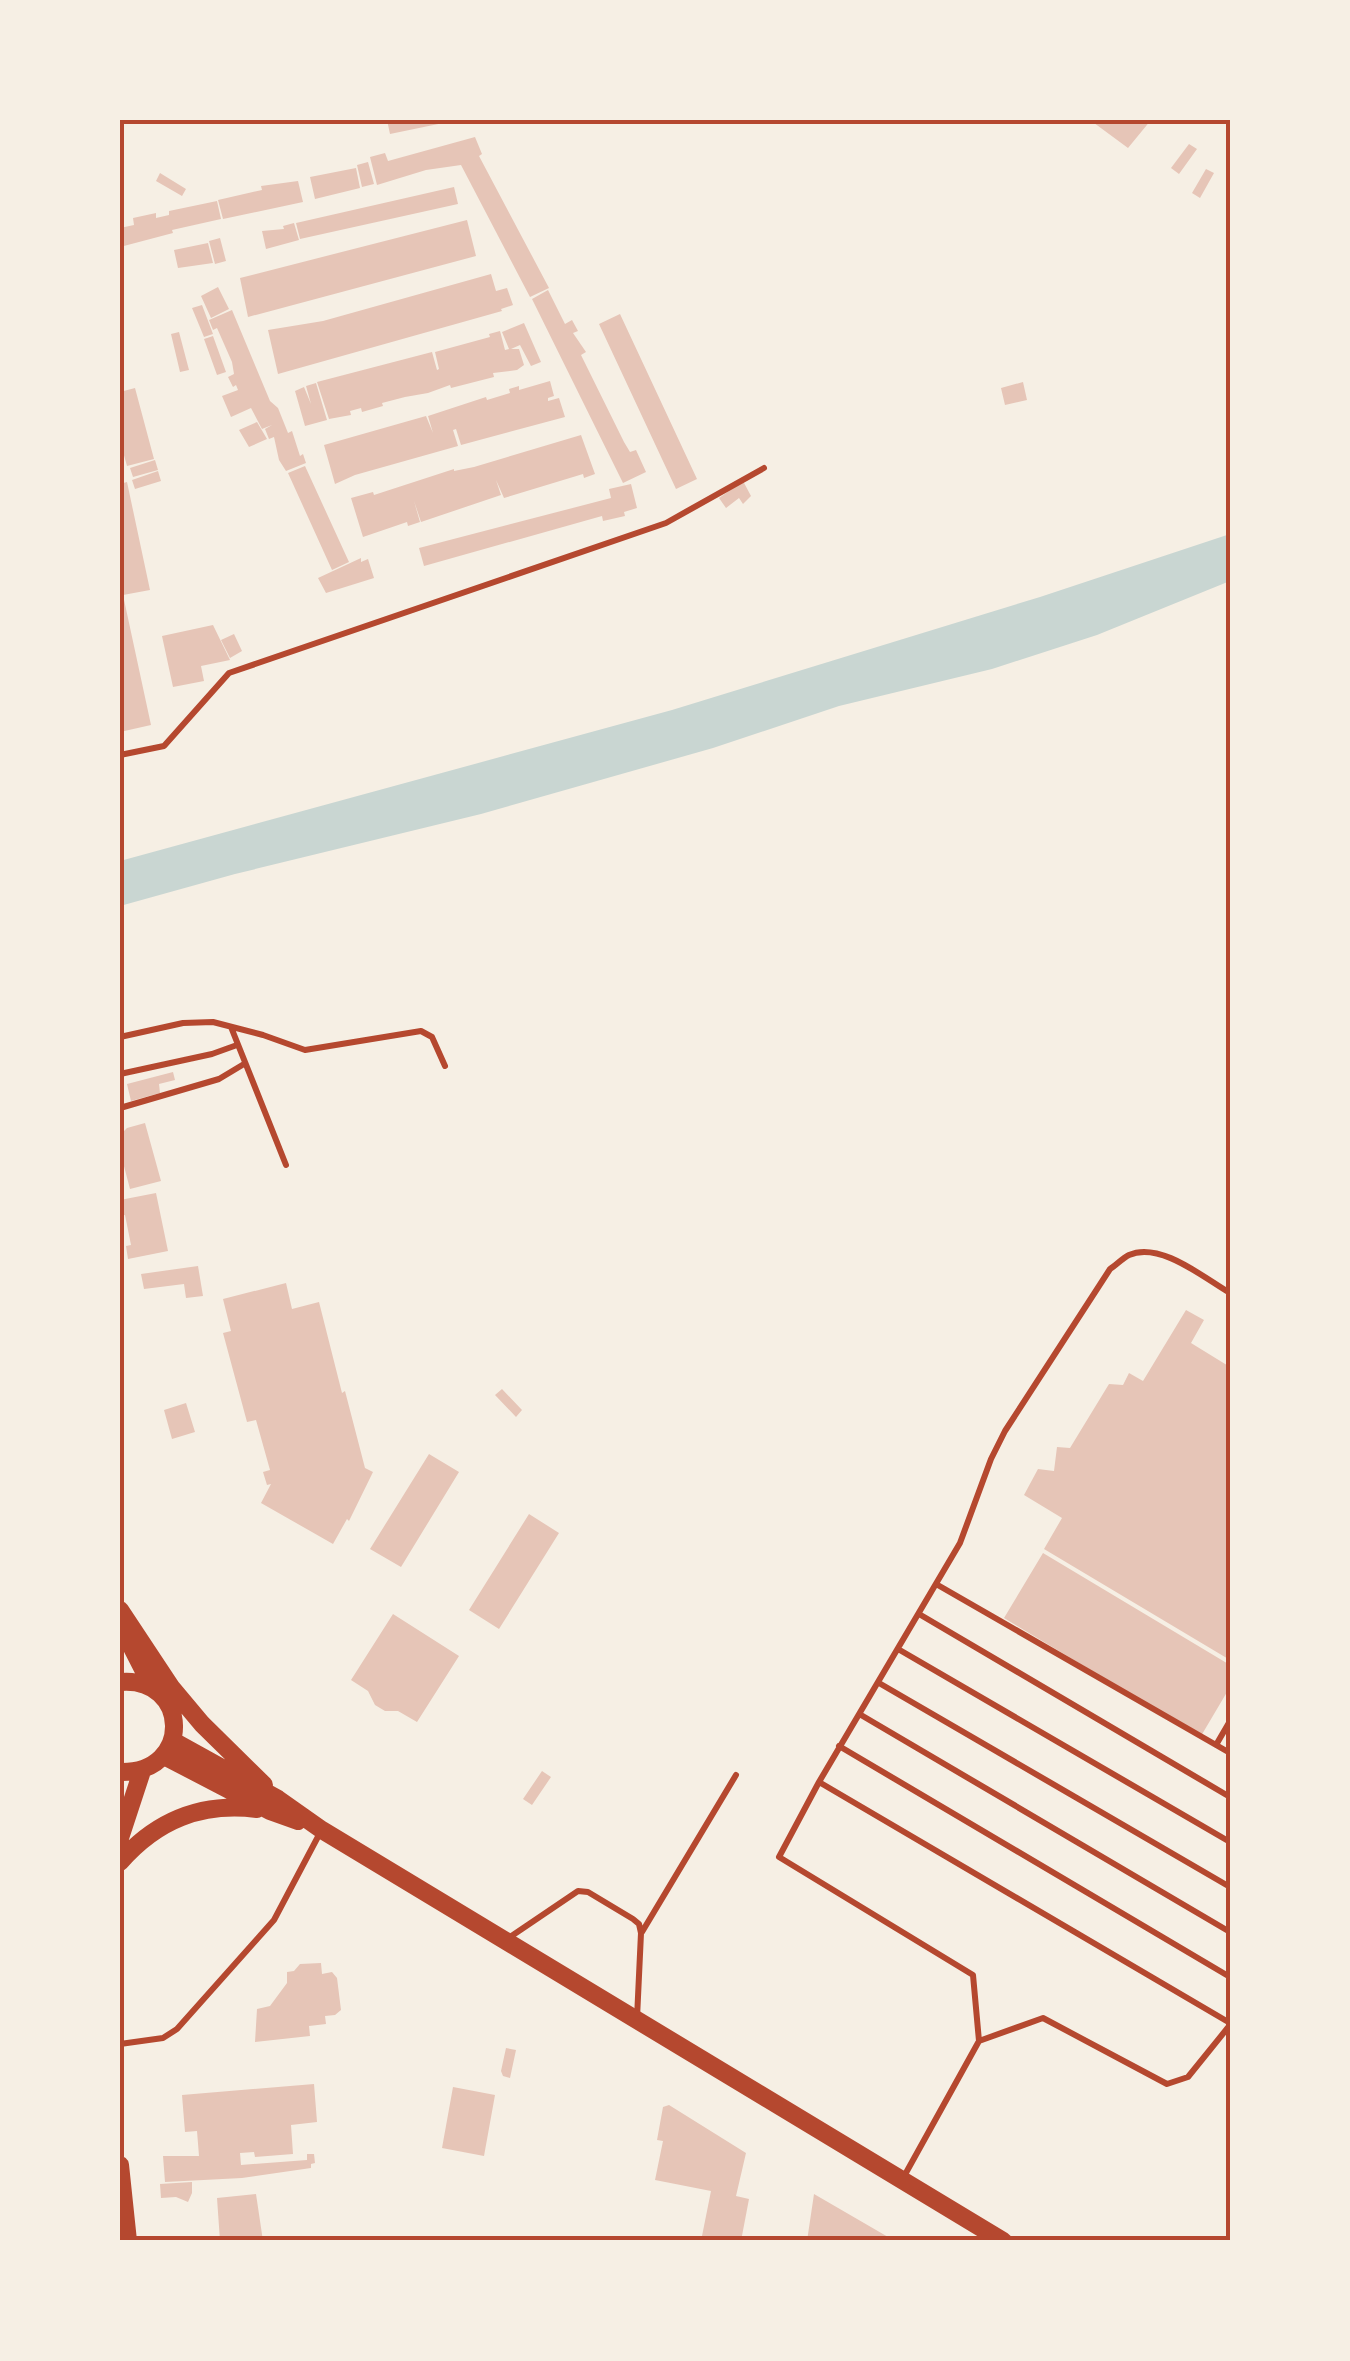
<svg xmlns="http://www.w3.org/2000/svg" width="1350" height="2361" viewBox="0 0 1350 2361" font-family="Inter,sans-serif">
	<style>
		.water { fill: #c9d6d2 }
		.building { fill: #e6c5b7 }
		.lines { fill: none; stroke-linecap: round; stroke-linejoin: round }
		.service { stroke: #b5482f; stroke-width: 6 }
		.primary { stroke: #b5482f; stroke-width: 18 }
		.neatline { fill: none; stroke: #b5482f; stroke-width: 4 }
	</style>
	<rect width="100%" height="100%" fill="#f6efe4"/>
	<path class="water" d="M1230,534v47l-133,54 -105,34 -153,37 -126,42 -232,66 -246,60 -115,32v-45l552,-151 368,-113z"/>
	<path class="building" d="M387,120h60l1,2 -58,12z
		M1090,120h61l-23,28z
		M475,137l7,17 -3,2 70,132 -19,9 -69,-132 -35,5 -49,15 -7,-28 15,-4 3,8z
		M1189,144l8,5 -18,25 -8,-6z
		M368,162l6,22 -12,3 -5,-22z
		M356,168l4,20 -45,11 -5,-22z
		M1206,169l8,4 -14,25 -8,-5z
		M160,173l26,16 -4,7 -26,-15z
		M298,181l5,21 -80,17 -5,-19 44,-10 -1,-4z
		M454,187l4,17 -158,35 -4,-16z
		M217,201l4,18 -49,11 1,3 -53,14v-19l14,-3 -1,-7 23,-5v5l13,-3v-4z
		M467,220l9,36 -228,61 -8,-39z
		M294,223l5,17 -33,9 -4,-18 22,-2 -1,-3z
		M220,238l6,23 -11,3 -6,-23z
		M208,243l5,20 -35,5 -4,-18z
		M491,274l5,17 11,-3 6,17 -12,4 1,2 -224,63 -10,-44 55,-9z
		M218,287l11,22 -18,9 -10,-22z
		M548,290l17,34 7,-4 6,11 -5,2 13,19 -5,3 43,87 6,10 6,-2 10,22 -23,11 -91,-184z
		M202,305l11,29 -9,3 -12,-29z
		M232,310l38,91 8,7 10,25 4,-2 8,25 3,-2 3,9 -20,8 -7,-11 -5,-23 -5,2 -4,-10 7,-4 -10,4 -11,-21 -20,9 -9,-21 16,-6 -2,-5 -3,2 -5,-10 6,-3 -2,-12 -15,-34 -4,2 -4,-10z
		M620,314l77,165 -21,10 -77,-165z
		M524,323l17,39 -10,4 -11,-21 -9,4h8l5,16 -7,5 -24,3 1,4 -43,11 -1,-3 -22,8 -23,4 -23,6 1,3 -21,6 -1,-4 -11,3 1,4 -22,4 -12,-37 115,-30 5,18 2,-1 -4,-17 55,-15 -1,-3 11,-3 5,19 4,-1 -7,-17z
		M179,332l10,38 -9,2 -9,-38z
		M213,336l13,36 -9,3 -13,-36z
		M550,381l4,15 -6,2v3l11,-3 6,19 -104,28 -5,-16 -3,1 5,16 -103,29 -20,9 -11,-39 102,-29 7,17 -5,-17 58,-19 1,3 23,-7 -1,-4 10,-3v4z
		M1023,382l4,18 -22,5 -4,-17z
		M316,383l11,37 -22,6 -10,-35 9,-4 7,17 -5,-18z
		M135,388l19,71 -27,7 -7,-25v-49z
		M257,422l10,17 -18,8 -10,-17z
		M581,435l14,39 -11,4 -1,-4 -79,24 -8,-18 5,15 -80,27 -7,-21 6,21 -12,4 -1,-4 -44,15 -12,-39 22,-6 1,3 80,-26v2l20,-4z
		M155,460l3,10 -25,7 -3,-9z
		M305,466l44,96 -17,8 -44,-97z
		M158,471l3,10 -26,8 -3,-9z
		M743,481l8,15 -8,8 -4,-6 -13,10 -7,-10z
		M127,482l23,108 -27,5 28,130 -31,7v-248z
		M631,484l6,24 -13,4 1,4 -22,5 -1,-5 -178,50 -5,-18 192,-50 -2,-9z
		M361,558v4l7,-3 6,19 -48,15 -8,-15z
		M213,625l17,35 -29,6 3,15 -31,6 -11,-51z
		M234,634l8,17 -12,7 -9,-18z
		M173,1072l2,8 -16,4 1,9 -29,8 -4,-17z
		M145,1123l16,58 -31,8 -10,-38v-16l7,-7z
		M156,1193l12,58 -40,8 -2,-13 5,-1 -6,-30 -5,1v-16z
		M198,1266l5,30 -17,2 -2,-14 -40,5 -3,-15z
		M286,1283l6,26 27,-7 23,91 3,-2 20,77 8,4 -24,49 -2,-2 -14,25 -72,-41 10,-19 -4,1 -4,-13 7,-2 -14,-50 -9,2 -24,-89 8,-2 -8,-32z
		M1186,1310l18,10 -13,23 39,24v293l-186,-111 18,-31 -38,-23 14,-26 16,2 3,-24 13,1 39,-64 14,1 6,-12 14,8z
		M502,1389l20,21 -6,7 -21,-22z
		M186,1403l9,29 -23,7 -8,-29z
		M429,1454l30,18 -58,95 -31,-18z
		M529,1514l30,19 -60,96 -30,-19z
		M1043,1553l187,112v22l-29,49 -197,-118z
		M393,1614l66,42 -42,66 -19,-11h-13l-10,-6 -7,-14 -17,-11z
		M542,1771l9,6 -19,28 -9,-6z
		M321,1963l1,11 10,-2 5,6 4,32 -6,5 -10,1 1,8 -17,2 1,10 -55,6 2,-33 13,-3 17,-23v-11l7,-1 6,-7z
		M506,2048l10,2 -6,28 -7,-2 -2,-5z
		M314,2084l3,38 -26,3 2,29 -38,3 -1,-5 -14,1 1,12 66,-5v-6h7l1,9 -4,1v4l-69,10 -77,4 -2,-26h36l-2,-25 -12,1 -3,-37z
		M453,2087l42,8 -11,61 -42,-8z
		M669,2105l77,48 -10,43 13,3 -8,42h-40l10,-50 -56,-11 8,-39 -6,-1 6,-33z
		M192,2182v11l-4,9 -12,-5 -15,1 -1,-14z
		M256,2194l7,47h-43l-3,-43z
		M814,2194l81,47h-88z"/>
	<g class="lines">
		<path class="service" d="M120,755l44,-9 65,-73 437,-150 98,-55
			M231,1027l55,138
			M120,1037l63,-14 30,-1 50,13 42,15 116,-19 11,6 13,29
			M120,1074l92,-20 25,-9
			M120,1108l99,-29 25,-15
			M936,1584l294,169
			M919,1614l311,183
			M898,1649l332,193
			M879,1683l351,204
			M861,1715l369,217
			M1216,1745l14,-24
			M839,1746l391,231
			M819,1782l411,241
			M642,1932l94,-157
			M510,1937l68,-46 10,1 45,27 6,5 2,9 -4,85
			M979,2041l64,-23 124,66 21,-7 42,-52
			M120,2044l43,-6 14,-9 97,-109 47,-89
			M902,2180l77,-139 -6,-66 -194,-118 40,-75 141,-239 31,-84 14,-28 105,-162c6,-4 13,-11 19,-14 31,-14 75,23 101,38"/>
		<path class="primary" d="M120,1610l51,77 31,37 62,61
			M127,1638l25,49
			M120,1682c70,-6 74,92 0,90
			M173,1741l105,58 44,31 681,411
			M164,1756l106,55 28,10
			M120,1838l22,-67
			M120,1862c37,-42 81,-60 137,-53
			M120,2165l8,76"/>
	</g>
	<rect width="1350" height="2361" fill="none" stroke="#f6efe4" stroke-width="245"/>
	<rect x="122" y="122" width="1106" height="2116" class="neatline"/>
</svg>
